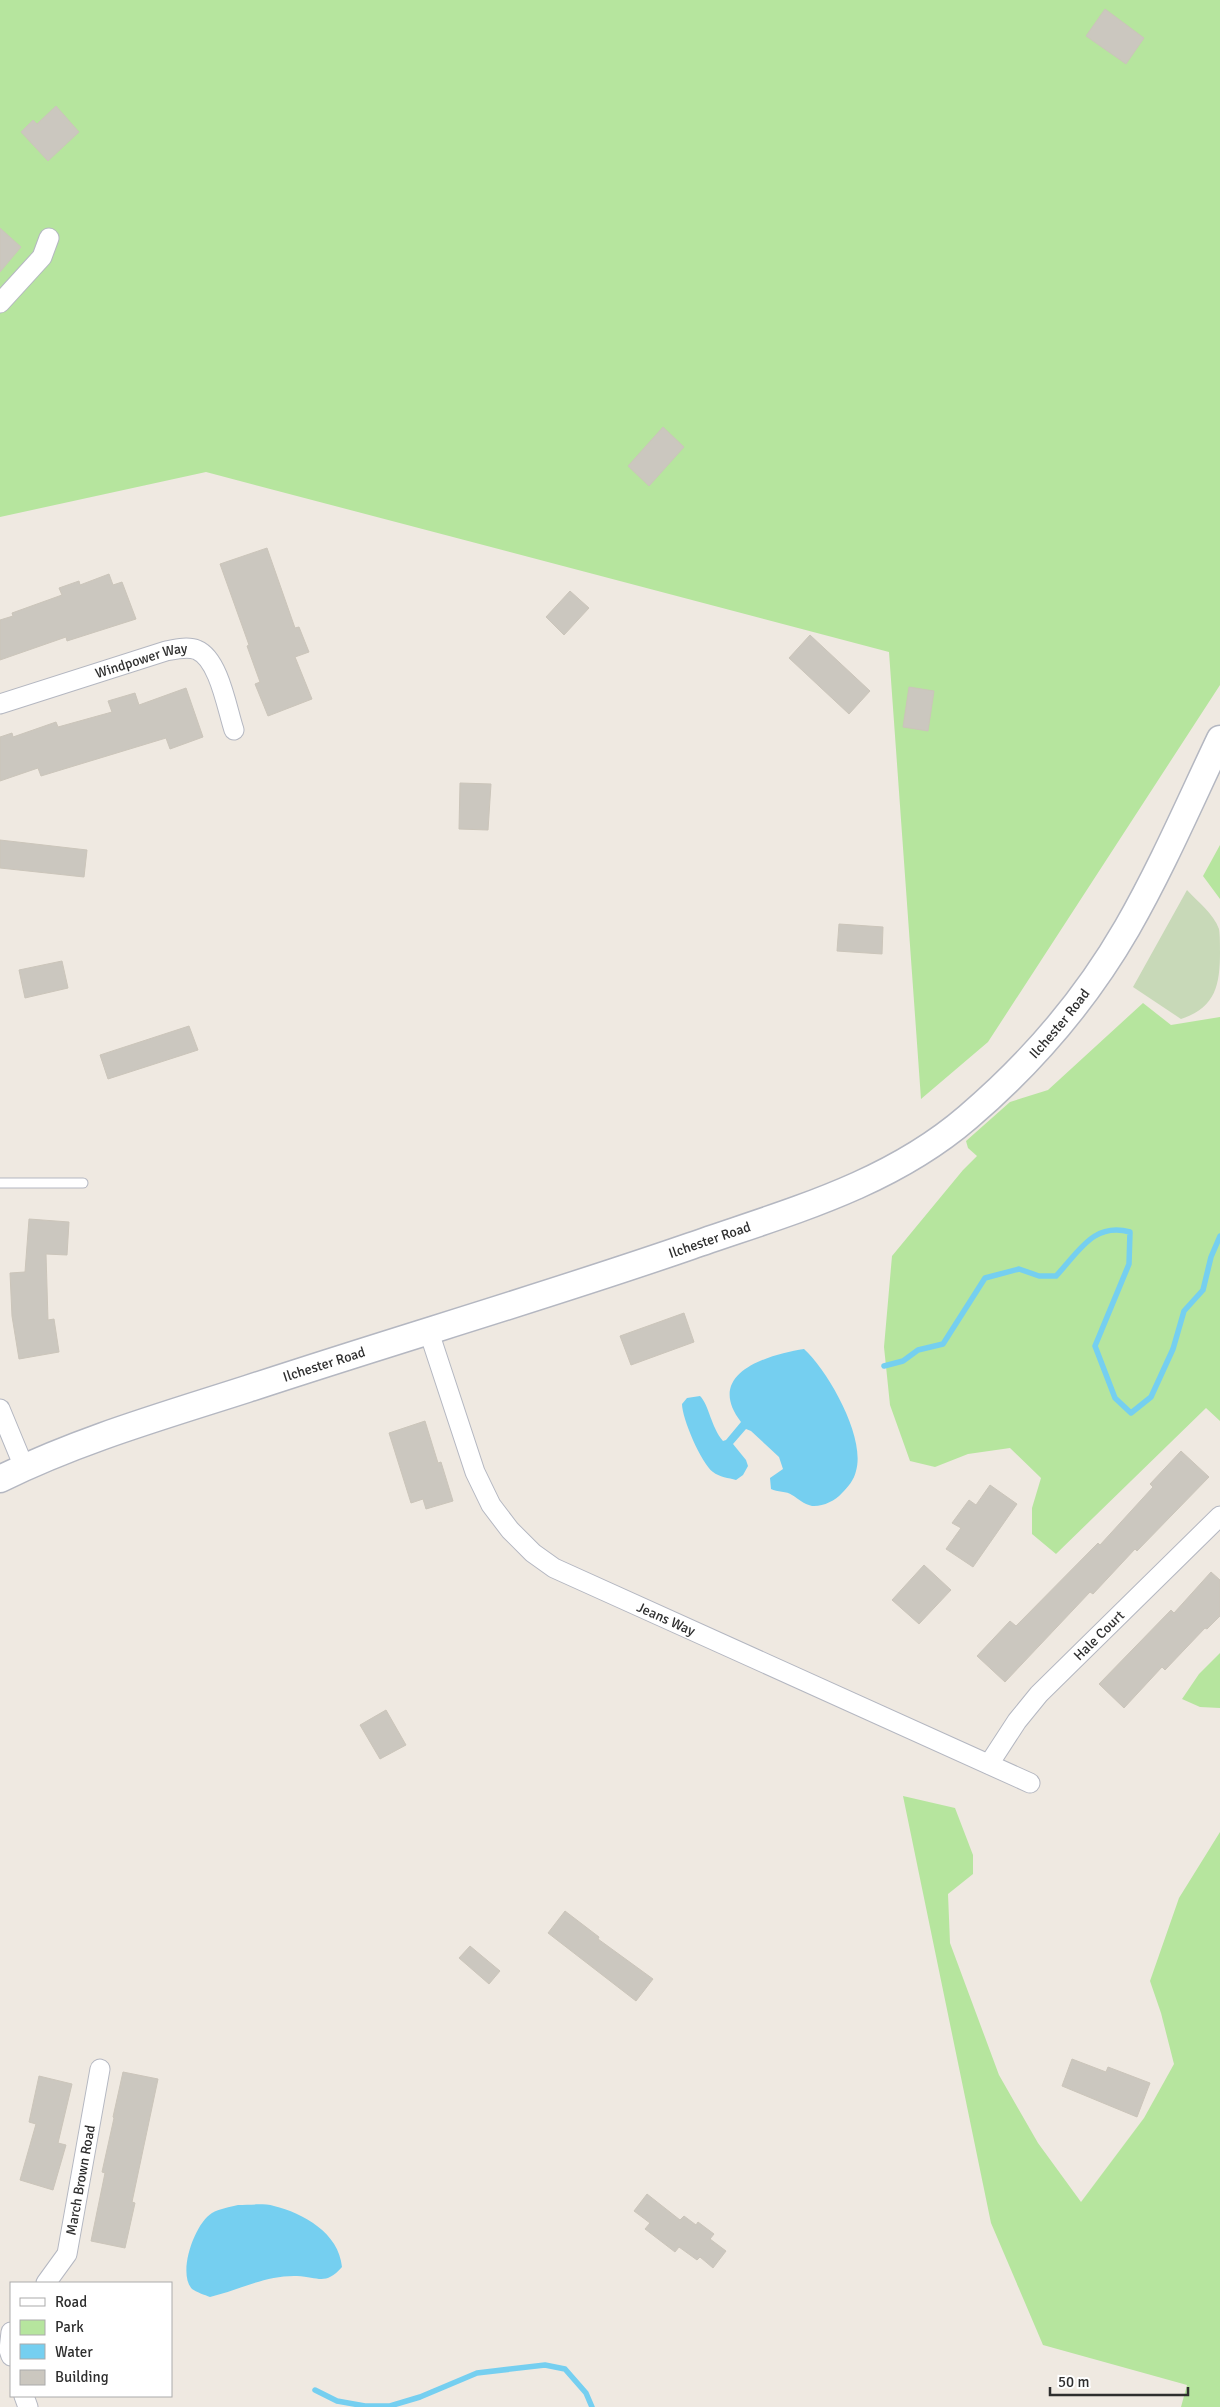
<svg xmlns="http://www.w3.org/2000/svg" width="1220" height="2407" viewBox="0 0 1220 2407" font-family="Signika,sans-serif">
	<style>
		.green { fill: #b6e59e }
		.cemetery { fill: #c8d9b8 }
		.water { fill: #75cff0 }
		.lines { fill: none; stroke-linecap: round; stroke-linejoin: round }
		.stream { stroke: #75cff0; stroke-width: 5.5 }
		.building { fill: #cbc7bf; stroke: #cbc5ba }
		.lane-casing { stroke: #b4b7c1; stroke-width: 11 }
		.street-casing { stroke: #b4b7c1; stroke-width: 21 }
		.secondary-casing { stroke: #b4b7c1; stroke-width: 29 }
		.lane { stroke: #fff; stroke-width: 9 }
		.street { stroke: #fff; stroke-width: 19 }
		.secondary { stroke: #fff; stroke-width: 26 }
		.labels { text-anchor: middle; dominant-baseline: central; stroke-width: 4.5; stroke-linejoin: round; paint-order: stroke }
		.street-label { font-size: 14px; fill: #2e2e2e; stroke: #fff }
	</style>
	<rect width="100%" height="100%" fill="#efe9e1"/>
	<path class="green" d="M0,0h1220v685l-232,357 -67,57 -32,-447 -683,-180 -206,45z
		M1220,845v54l-17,-23z
		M1143,1003l28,22 49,-8v404l-14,-13 -150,146 -24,-20v-26l9,-30 -31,-30 -42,6 -33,13 -25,-6 -20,-56 -6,-58 8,-91 71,-86 14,-14 -9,-8 -2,-7 44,-39 38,-12z
		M1220,1653v55l-20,-1 -18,-8 17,-25z
		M903,1796l52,12 18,47v19l-25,20 2,49 49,132 39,68 43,59 63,-84 30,-54 -13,-51 -11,-32 29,-83 41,-66v575h-39l6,-22 -144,-40 -52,-122z"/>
	<path class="cemetery" d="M1187,890c10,11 27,24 32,39 1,6 1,16 1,23 0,34 -5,56 -39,67l-48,-32z"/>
	<path class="water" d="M804,1349c24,22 62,88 52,122 -2,9 -8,16 -14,22 -7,8 -20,14 -30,13 -9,-2 -13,-7 -20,-11 -5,-4 -15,-3 -21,-6l-1,-11 13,-9 -4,-12 -28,-26 -5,-2 -13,15 13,16 2,6 -5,9 -7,5c-7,-2 -17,-3 -23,-8 -12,-9 -31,-54 -31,-68l5,-6 13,-2c9,9 11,31 23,45l3,-1 15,-18c-37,-48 25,-67 63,-73z
		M238,2205c11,0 25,-2 36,1 29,7 65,27 68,61 -17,19 -23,10 -45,9 -31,-1 -58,14 -87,21 -5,-2 -14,-5 -18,-8 -15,-16 3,-66 20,-76 7,-4 18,-6 26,-8z"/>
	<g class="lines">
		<path class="stream" d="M884,1366l19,-5 15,-11 25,-6 42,-66 34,-9 20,7h17c23,-24 37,-54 74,-44l-1,32 -34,82 20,52 16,15 20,-16 22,-48 11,-38 19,-21 8,-33 9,-21
			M315,2390l22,11 28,5h25l30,-9 57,-24 68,-8 20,4 21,24 6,14"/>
	</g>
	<path class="building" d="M1105,9l39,29 -18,26 -40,-28z
		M56,106l23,26 -31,29 -27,-29 12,-12 4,4z
		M0,228l21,19 -21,25z
		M663,427l21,20 -35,39 -21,-20z
		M267,548l28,80 4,-1 10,25 -14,5 17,42 -44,17 -13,-32 5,-2 -13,-36 2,-1 -29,-81z
		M109,574l4,11 9,-3 14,37 -69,22 -1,-4 -66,23v-40l13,-4 -1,-3 50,-18 -3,-7 20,-7 1,4z
		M570,591l19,17 -25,27 -18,-18z
		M810,635l60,56 -21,23 -60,-56z
		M909,687l25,4 -6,40 -25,-4z
		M186,688l17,49 -33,12 -4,-11 -125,38 -3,-8 -38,13v-44l12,-4 1,4 43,-15 2,5 54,-15 -4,-11 27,-8 4,12z
		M460,783l31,1 -3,46 -29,-1z
		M0,840l87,10 -3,27 -84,-9z
		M839,924l44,3 -1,27 -45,-3z
		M62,961l6,27 -43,10 -6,-28z
		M189,1026l9,24 -90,29 -8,-24z
		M29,1219l40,3 -2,33 -21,-1 2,66 6,-1 5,33 -40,7 -7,-43 -2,-43 15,-1z
		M684,1313l10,29 -63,23 -11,-29z
		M425,1421l13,42 3,-1 12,39 -27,8 -3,-10 -12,4 -22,-70z
		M1181,1451l28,26 -72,74 -2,-2 -42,45 -3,-2 -85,90 -28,-26 33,-35 6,5 82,-83 2,2 53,-58 -3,-3z
		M990,1485l27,19 -44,63 -27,-18 15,-21 -9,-5 17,-23 7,5z
		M924,1565l27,25 -32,34 -27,-24z
		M1211,1572l9,8v36l-13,13 -2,-1 -40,42 -3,-3 -38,41 -25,-24 72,-74 3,3z
		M386,1710l20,35 -26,14 -20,-34z
		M565,1911l34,26 -1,2 55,40 -17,22 -88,-68z
		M470,1946l30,25 -11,13 -30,-26z
		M1072,2059l34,13 2,-5 42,16 -13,34 -75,-31z
		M123,2072l35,7 -26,123 3,1 -10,45 -34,-7 14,-68 -3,-1 12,-54 -1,-1z
		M39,2076l33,8 -14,59 8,2 -13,45 -33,-10 16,-56 -7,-2z
		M647,2194l33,26 4,-4 12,9 2,-3 16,12 -4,5 16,12 -13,17 -13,-11 -3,3 -18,-13 -4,5 -30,-23 5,-6 -16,-12z"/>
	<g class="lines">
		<g class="lane-casing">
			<path id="lane" d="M0,1183h83"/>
		</g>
		<g class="street-casing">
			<g id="street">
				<path d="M0,303l42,-46 7,-19"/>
				<path id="s1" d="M0,704l166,-53c10,-2 22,-5 31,-1 22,9 30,59 37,80"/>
				<path id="s2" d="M428,1329l47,143 16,33 19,25 23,23 21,15 476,215"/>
				<path d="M0,1409l24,58"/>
				<path id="s3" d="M989,1764l28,-43 22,-27 181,-178"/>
				<path id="s4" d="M46,2283l21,-29 33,-185"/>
				<path d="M11,2332l-2,18 2,6"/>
				<path d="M24,2396l4,11"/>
			</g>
		</g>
		<g class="secondary-casing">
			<g id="secondary">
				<path id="s5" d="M0,1479c79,-39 163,-63 247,-90 148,-49 297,-92 444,-143 97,-34 197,-60 277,-129 62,-53 118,-118 159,-189 35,-61 63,-126 93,-189"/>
			</g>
		</g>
		<use href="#lane" class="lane"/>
		<use href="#street" class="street"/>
		<use href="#secondary" class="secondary"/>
	</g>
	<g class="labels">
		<g class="street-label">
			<text stroke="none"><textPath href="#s1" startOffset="148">Windpower Way</textPath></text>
			<text stroke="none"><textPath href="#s5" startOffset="1168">Ilchester Road</textPath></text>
			<text stroke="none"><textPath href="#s5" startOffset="749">Ilchester Road</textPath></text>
			<text stroke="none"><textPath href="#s5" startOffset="344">Ilchester Road</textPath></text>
			<text stroke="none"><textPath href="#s2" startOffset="400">Jeans Way</textPath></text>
			<text stroke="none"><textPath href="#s3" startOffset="170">Hale Court</textPath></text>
			<text stroke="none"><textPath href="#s4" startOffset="111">March Brown Road</textPath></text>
		</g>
	</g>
	<rect x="10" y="2282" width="162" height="115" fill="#ffffff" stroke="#ababab"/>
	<rect x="20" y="2298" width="25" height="8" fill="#ffffff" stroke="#ababab"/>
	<text x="55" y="2307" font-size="15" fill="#2e2e2e">Road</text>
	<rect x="20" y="2320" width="25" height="15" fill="#b6e59e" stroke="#ababab"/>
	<text x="55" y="2332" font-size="15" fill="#2e2e2e">Park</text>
	<rect x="20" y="2344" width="25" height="15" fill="#75cff0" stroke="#ababab"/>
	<text x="55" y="2357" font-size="15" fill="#2e2e2e">Water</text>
	<rect x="20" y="2370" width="25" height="15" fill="#cbc7bf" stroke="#ababab"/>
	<text x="55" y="2382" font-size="15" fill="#2e2e2e">Building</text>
	<path d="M1050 2387v8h138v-8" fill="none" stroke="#2e2e2e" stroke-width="2.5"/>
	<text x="1058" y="2387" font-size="15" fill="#2e2e2e" stroke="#ffffff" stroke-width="4" paint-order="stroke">50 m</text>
</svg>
